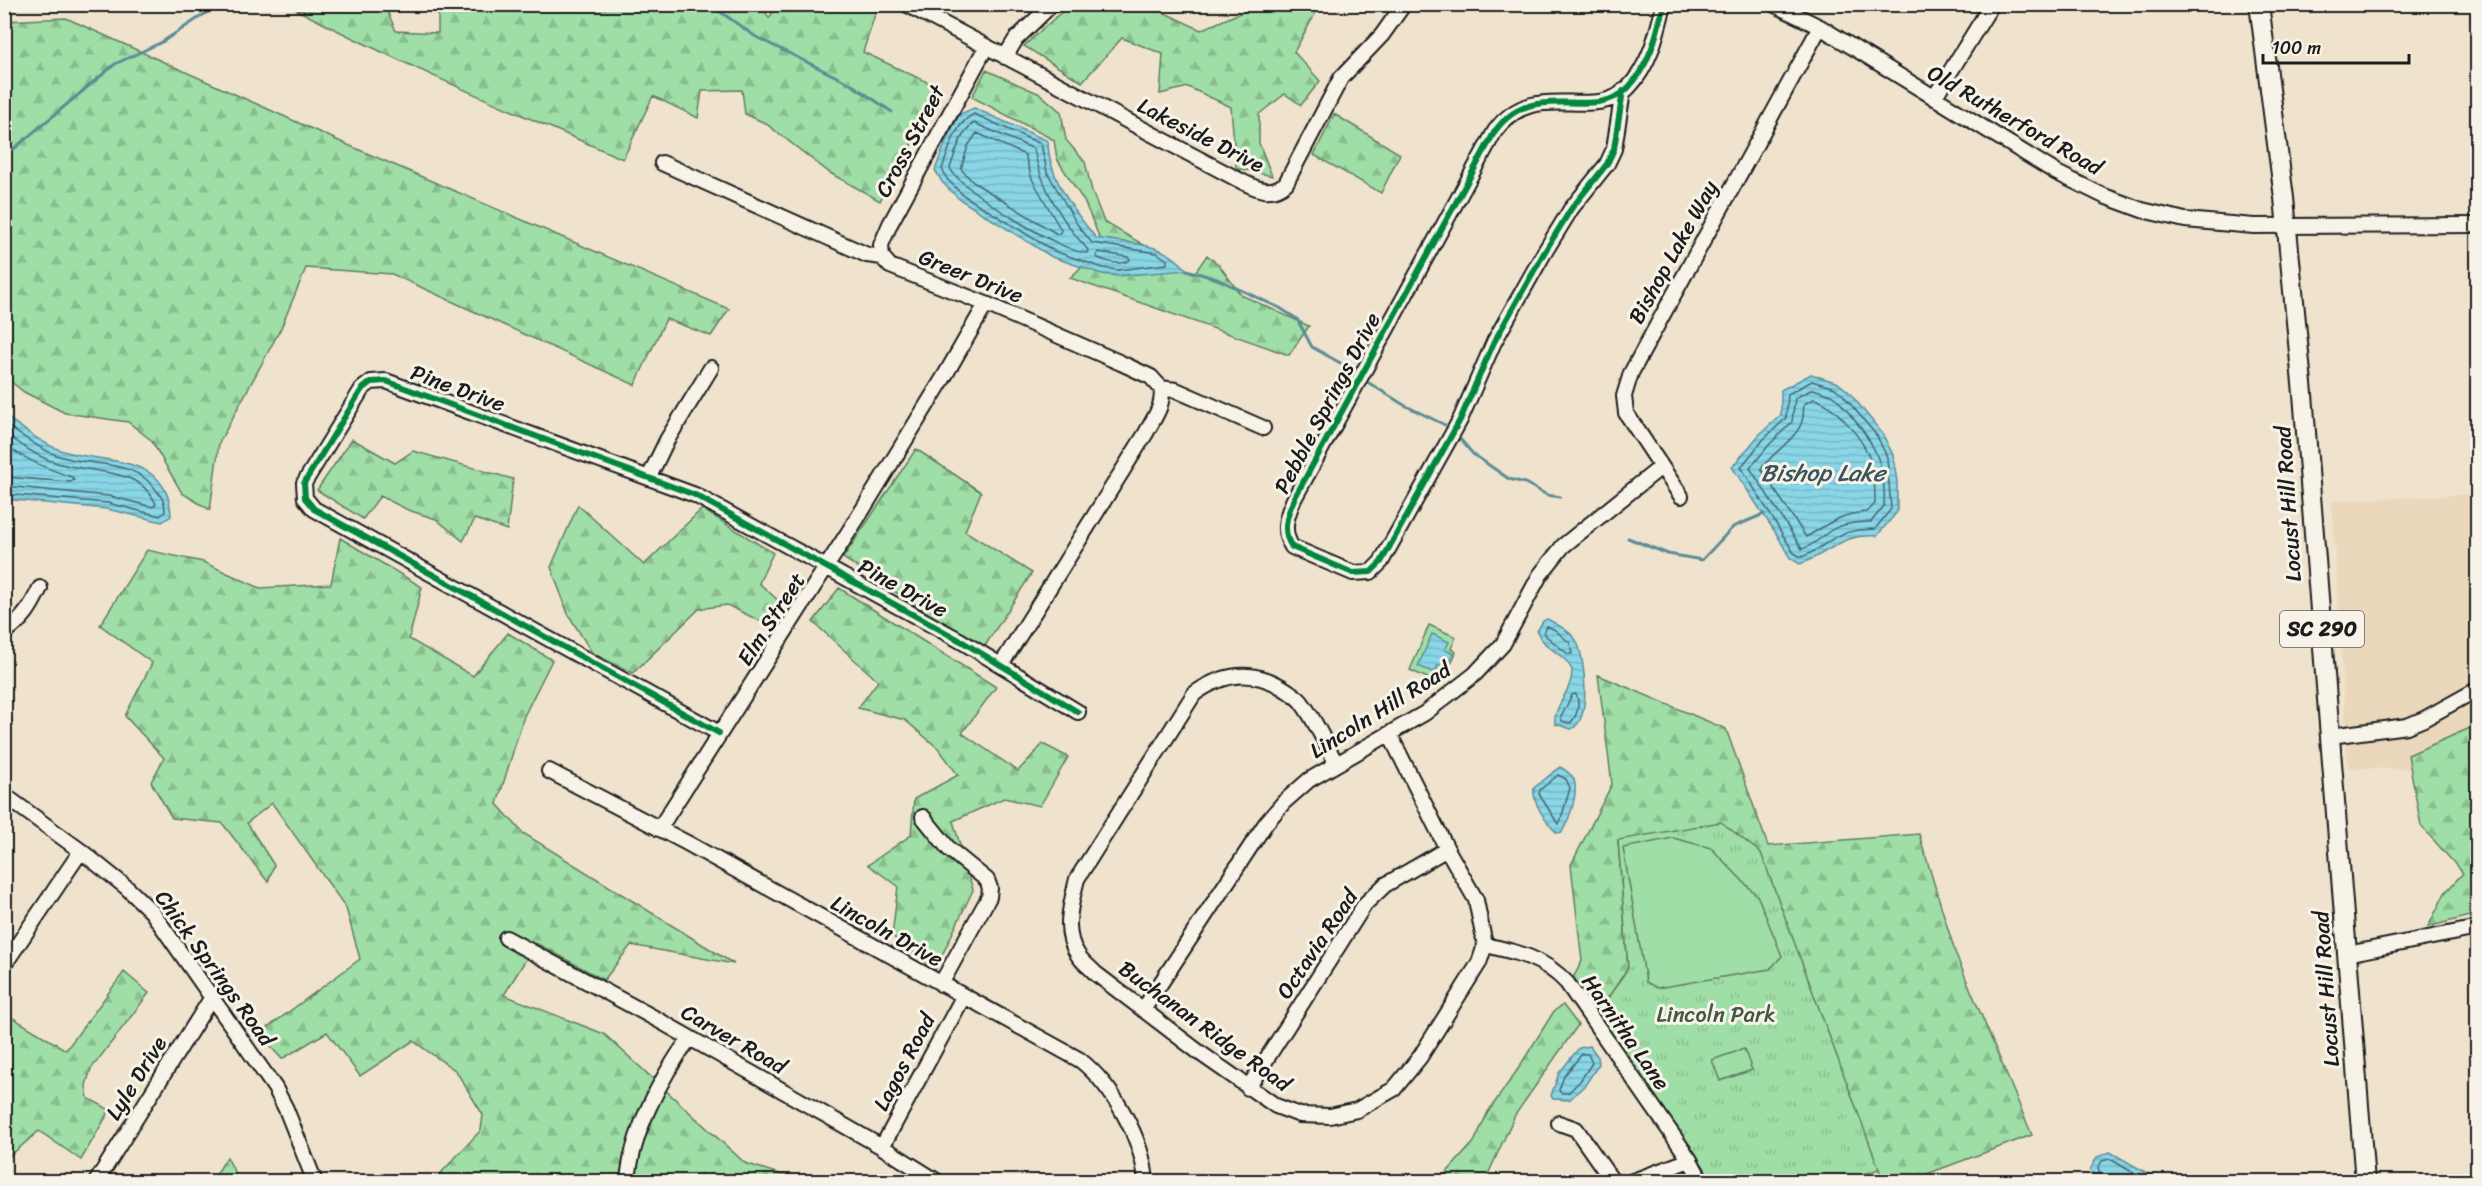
<svg xmlns="http://www.w3.org/2000/svg" width="2482" height="1186" viewBox="0 0 2482 1186" font-family="Sriracha,sans-serif">
	<style>
		.built { fill: #ebd8bc }
		.forest { fill: url(#forest-firs); stroke: #5e7d61; stroke-width: 1.5 }
		.park { fill: url(#park-tufts); stroke: #5e7d61; stroke-width: 1.5 }
		.pitch { fill: #9fdea6; stroke: #5e7d61; stroke-width: 1.5 }
		.water { fill: url(#water-rules); stroke: #5d8c96; stroke-width: 1.5 }
		.lines { fill: none; stroke-linecap: round; stroke-linejoin: round }
		.shore { stroke: #47666d; stroke-width: 1.5 }
		.stream { stroke: #5d8c96; stroke-width: 3 }
		.minor-casing { stroke: #1c1c1c; stroke-width: 18 }
		.major-casing { stroke: #1c1c1c; stroke-width: 22 }
		.minor { stroke: #f7f3e8; stroke-width: 14 }
		.major { stroke: #f7f3e8; stroke-width: 18 }
		.cycleway-casing { stroke: #f7f3e8; stroke-width: 10 }
		.cycleway { stroke: #00873e; stroke-width: 6 }
		.labels { text-anchor: middle; dominant-baseline: central; stroke-width: 6; stroke-linejoin: round; paint-order: stroke }
		.shield { fill: #f7f3e8; stroke: #5e5c59; stroke-width: 1.5 }
		.shield-label { font-size: 21px; font-weight: bold; fill: #1c1c1c }
		.street-label { font-size: 22px; fill: #1c1c1c; stroke: #f7f3e8 }
		.park-label { font-size: 22px; fill: #435645; stroke: #f7f3e8 }
		.water-label { font-size: 24px; font-style: italic; fill: #3c5459; stroke: #f7f3e8 }
	</style>
	<defs>
		<pattern id="forest-firs" width="22" height="20" patternUnits="userSpaceOnUse" patternTransform="scale(1.5)"><rect width="22" height="20" fill="#9fdea6"/><path d="M5 1l3.5 6h-7zM16 11l3.5 6h-7z" fill="#88be8e"/></pattern>
		<pattern id="park-tufts" width="24" height="20" patternUnits="userSpaceOnUse" patternTransform="scale(1.5)"><rect width="24" height="20" fill="#9fdea6"/><path d="M3 7l-1-3M5 7V3M7 7l1-3M15 17l-1-3M17 17v-4M19 17l1-3" fill="none" stroke="#88be8e"/></pattern>
		<pattern id="water-rules" width="6" height="5" patternUnits="userSpaceOnUse" patternTransform="scale(1.5)"><rect width="6" height="5" fill="#88d6e7"/><path d="M0 2.5h6" fill="none" stroke="#75b7c6"/></pattern>
	</defs>
	<rect width="100%" height="100%" fill="#f0e3ce"/>
	<filter id="ink" filterUnits="userSpaceOnUse"><feTurbulence type="fractalNoise" baseFrequency=".0167" numOctaves="2"/><feDisplacementMap in="SourceGraphic" scale="12" xChannelSelector="R" yChannelSelector="G"/><feConvolveMatrix kernelMatrix="1 2 1 2 8 2 1 2 1" color-interpolation-filters="sRGB"/></filter>
	<g filter="url(#ink)">
		<path class="built" d="M2477,494v277l-129,-3 -16,-267z"/>
		<path class="forest" d="M761,5l8,13 9,-13h100l-15,47 79,37 -62,112 -50,-28 -65,-50 -20,-9 -3,-24 -40,1 -4,27 -45,-22 -30,63c-110,-48 -220,-94 -326,-149l88,-4 11,25 42,2v-28z
			M1069,5h79l53,25 41,-18 7,-7h71l-26,47 26,29 -19,24 -16,-11 -26,20v29l13,33 -36,-8 -5,-61 -43,-20 -28,7 3,-40 -41,-16 -40,44 -58,-36z
			M66,18l275,124 388,167 -18,27 -45,-17 -31,66 -243,-111 -86,-6 -25,60 -62,115 -9,67 -28,-17 -31,-53 -23,-18 -63,-9 -41,-21 -19,-15v-356z
			M986,70l54,24 21,18 5,28 19,22 7,29 12,31 90,52 13,-19 12,10 22,30 68,31 -20,29 -219,-77 33,-32 -18,-43 -28,-44 -3,-19 -82,-43z
			M1334,114l66,40 -19,39 -67,-38z
			M352,439l43,24 18,-12 100,28 -6,51 -32,-11 -12,22 -27,-22 -28,-9 -28,-14 -17,23 -46,-29z
			M916,449l65,43 -16,39 67,42 -49,76 -140,-91z
			M578,505l66,60 58,-56 71,44 -14,30 21,19 -18,20 -35,-17 -28,4 -66,64 -41,-20 -24,-39 -17,-47z
			M340,538l82,49 -13,52 64,37 35,-43 44,27 -28,56 -27,88 26,29 211,131 -103,-19 -27,35 -68,-37 -32,52 100,39 141,129 56,18h-363l1,-6 42,-45 2,-15 -27,-44 -43,-30 -53,35 -33,-44 -45,27 -23,-25 101,-75 -14,-51 -74,-105 -25,20 27,42 -6,17 -46,-59 -50,-5 -21,-36 13,-24 -39,-42 27,-53 -52,-38 47,-75 56,12 57,26 71,-4z
			M839,588l157,99 -34,46 56,38 25,-27 25,13 -28,49 -36,-8 -51,23 20,69 -38,80 -43,-34 6,-50 -30,-21 43,-30 3,-36 44,-24 -19,-26 -34,-29 -47,-12 20,-27 -65,-59z
			M1598,675l128,54 42,117 151,-12 37,121 76,180 -124,46h-25l-4,-12 -261,-328 10,127 -29,44 -26,-34 9,-17 -11,-96 41,-81z
			M2477,725v189l-49,13 17,-34 18,-20 -42,-47 -13,-71z
			M124,972l25,21 -58,76 -5,16 2,13 22,12 -29,50 -42,-29 -34,29v-147l61,37z
			M1563,1005l15,20 -63,90 -30,66h-46l35,-39 14,-30 30,-43 36,-58z
			M227,1157l12,24h-27z"/>
		<path class="park" d="M1721,822l40,31 118,316 -34,12h-135l-6,-14 -108,-151 32,-48 -10,-128z"/>
		<path class="pitch" d="M1429,625l27,12 -5,12 5,3 -8,19 -6,-2 -6,13 -26,-12z
			M1673,838l38,10 47,49 24,59 -12,13 -113,19 -11,-6 -23,-134z
			M1744,1049l8,21 -32,11 -8,-21z"/>
		<path class="water" d="M974,108l74,33c0,36 26,70 48,97 35,6 67,3 91,32l-69,6 -16,-2 -50,-17 -93,-58 -17,-17 -7,-12 13,-34 12,-22z
			M1811,374l27,9 10,8 34,42 11,22 4,27v30l-20,24c-39,-2 -43,16 -77,28l-10,-6 -13,-23 -45,-68 27,-32 22,-20v-25z
			M5,416c18,12 34,26 55,34 43,15 109,2 111,66l-9,6 -55,-13 -102,-10z
			M1547,619c10,5 25,13 30,23 8,17 15,79 -6,87l-16,-5c-3,-16 18,-34 17,-54 -7,-17 -29,-21 -35,-39l6,-10z
			M1432,634l17,8 -4,8 8,3 -6,16 -9,-4 -3,8 -17,-7z
			M1560,767c4,2 9,6 12,9 9,13 -3,44 -10,56l-5,1c-11,-10 -25,-31 -23,-45z
			M1590,1046l8,11 1,7 -14,21 -16,15 -16,-1 -2,-3 8,-23 20,-25z
			M2110,1152l51,29h-63l-8,-11 7,-13z"/>
		<g class="lines">
			<path class="shore" d="M974,114l67,30 6,28 30,52 15,19 65,10 10,7v4l-49,6 -15,-2 -49,-17 -91,-56 -16,-16 -5,-10c7,-19 13,-46 32,-55z
				M974,123l60,26c6,36 29,74 54,101l-1,3c-22,1 -128,-64 -137,-85 5,-14 11,-37 24,-45z
				M977,133l48,22 7,24 29,51 -1,3 -3,1 -84,-52 -12,-13 7,-23z
				M1098,252l30,5 2,3c-9,6 -24,2 -34,-3z
				M1812,381l23,7 8,7 34,41 10,21 4,52 -16,20c-14,1 -27,1 -39,8 -13,7 -21,16 -35,20l-7,-4 -53,-86 22,-27 23,-22 2,-24z
				M1813,389l18,6 7,5c30,36 49,56 46,106l-13,16c-13,0 -29,1 -41,9 -10,7 -17,15 -28,18l-52,-81 19,-23 23,-23 3,-24z
				M1814,399c20,4 52,43 57,64 3,11 4,25 4,37v4l-8,8c-29,2 -38,12 -61,25l-45,-68c11,-16 33,-28 40,-45 3,-6 2,-13 3,-20z
				M4,424c18,11 32,23 52,31 35,13 77,2 101,36 6,8 8,11 8,21l-5,4 -52,-13 -104,-9
				M4,432c17,13 33,25 53,31 35,11 82,3 99,41l-3,3 -44,-11 -105,-10
				M4,444c21,16 43,25 68,33l2,3 -3,2 -67,-5
				M1547,626l8,4 15,13 2,11h-4l-22,-18 -2,-5z
				M1576,694c4,9 2,22 -6,29l-8,-2 -1,-4 11,-22z
				M1558,775l8,4 4,9 -10,34 -2,2 -19,-30 1,-4z
				M1582,1054h6l4,9 -12,18 -12,12h-7l-2,-3 5,-14z
				M2103,1182l-5,-14 4,-7 8,-2 39,23"/>
			<path class="stream" d="M704,4l18,9 34,24 93,46 43,29
				M4,157l111,-93 47,-22 58,-38
				M1187,270l30,9 63,29 17,11 15,28 39,22
				M1369,383l35,22 41,20
				M1460,439l13,15 36,25 16,4 22,12 13,2
				M1628,538l40,16 34,6 31,-33 31,-13"/>
			<g class="minor-casing">
				<path id="minor" d="M906,4l333,176c16,8 31,17 47,3l55,-105 41,-43 22,-31
					M1773,4l47,23 237,146 47,23 38,14 43,10 69,6 224,-1
					M1005,57l11,-18 36,-35
					M1623,91l-9,58 -7,15 -36,45 -27,44 -50,89 -34,78 -79,142 -10,10 -18,1 -61,-26c-11,-16 -5,-32 2,-48l201,-368c40,-55 97,-7 133,-43 22,-23 29,-54 36,-84
					M1934,98l58,-94
					M662,163l205,92 15,2 8,9 96,38 135,59 30,14 10,11 15,2 87,38
					M882,257l-1,-12 9,-21 96,-177
					M649,477l18,-37 44,-72
					M1681,496l-55,-83 -2,-17 7,-23 189,-346
					M4,632c19,-11 27,-25 36,-44
					M1001,665l145,-232c7,-14 19,-28 15,-45
					M719,733l-405,-224 -9,-11 -1,-15 58,-94 9,-7 15,-1 309,114 266,146 117,71
					M2330,736l77,-10 17,-7 54,-30
					M1336,763c-11,-19 -20,-42 -34,-60 -3,-5 -9,-8 -14,-12 -32,-22 -62,-20 -94,3l-117,185c-6,25 -15,53 1,76 4,7 12,12 17,18l105,80 76,53 24,9 30,1 27,-6 37,-21 26,-32 59,-94 6,-18 -9,-45 -29,-51 -57,-114
					M549,771l138,72 393,217c33,26 63,79 66,122
					M4,795l77,56 45,36 26,25 123,176 11,21 29,73
					M923,817l26,32 38,31 3,8 -1,9 -48,87
					M659,829l201,-315 84,-137 42,-73
					M506,938l154,83 222,126 56,35
					M1485,945c32,7 59,13 82,38l123,177 12,22
					M2347,954l131,-26
					M4,965l77,-114
					M1143,1010l123,-187 18,-21 25,-22 116,-67 50,-39 28,-30 37,-69 23,-29 98,-79
					M1248,1088l117,-184 20,-19 62,-36
					M1559,1123l17,6 37,53
					M882,1147l81,-150
					M96,1182l116,-185
					M628,1182c3,-48 33,-105 61,-143
					M1630,1182l60,-22"/>
			</g>
			<g class="major-casing">
				<path id="major" d="M2259,4l25,194 19,196 62,788"/>
			</g>
			<use href="#minor" class="minor"/>
			<use href="#major" class="major"/>
			<g class="cycleway-casing">
				<path id="cycleway" d="M1623,91l-9,58 -7,15 -36,45 -27,44 -50,89 -34,78 -79,142 -10,10 -18,1 -61,-26c-11,-16 -5,-32 2,-48l201,-368c40,-55 97,-7 133,-43 22,-23 29,-54 36,-84
					M719,733l-405,-224 -9,-11 -1,-15 58,-94 9,-7 15,-1 309,114 266,146 117,71"/>
			</g>
			<use href="#cycleway" class="cycleway"/>
		</g>
	</g>
	<g class="labels">
		<rect class="shield" x="2280" y="611" width="84" height="36" rx="4.5"/>
		<g class="shield-label">
			<text x="2322" y="629">SC 290</text>
		</g>
		<g class="street-label">
			<text transform="translate(2015 120) rotate(30)">Old Rutherford Road</text>
			<text transform="translate(1201 135) rotate(27)">Lakeside Drive</text>
			<text transform="translate(910 141) rotate(-62)">Cross Street</text>
			<text transform="translate(1673 252) rotate(-61)">Bishop Lake Way</text>
			<text transform="translate(971 276) rotate(22)">Greer Drive</text>
			<text transform="translate(458 388) rotate(20)">Pine Drive</text>
			<text transform="translate(1327 403) rotate(-62)">Pebble Springs Drive</text>
			<text transform="translate(2288 504) rotate(-94)">Locust Hill Road</text>
			<text transform="translate(903 588) rotate(29)">Pine Drive</text>
			<text transform="translate(771 619) rotate(-57)">Elm Street</text>
			<text transform="translate(1380 710) rotate(-32)">Lincoln Hill Road</text>
			<text transform="translate(887 931) rotate(29)">Lincoln Drive</text>
			<text transform="translate(1317 944) rotate(-56)">Octavia Road</text>
			<text transform="translate(215 968) rotate(54)">Chick Springs Road</text>
			<text transform="translate(2326 989) rotate(-94)">Locust Hill Road</text>
			<text transform="translate(1205 1026) rotate(36)">Buchanan Ridge Road</text>
			<text transform="translate(1626 1032) rotate(55)">Harnitha Lane</text>
			<text transform="translate(734 1039) rotate(30)">Carver Road</text>
			<text transform="translate(904 1062) rotate(-62)">Lagos Road</text>
			<text transform="translate(136 1078) rotate(-58)">Lyle Drive</text>
		</g>
		<g class="park-label">
			<text x="1716" y="1014">Lincoln Park</text>
		</g>
		<g class="water-label">
			<text x="1823" y="473">Bishop Lake</text>
		</g>
	</g>
	<rect width="2482" height="1186" fill="none" stroke="#f7f3e8" stroke-width="24"/>
	<rect x="12" y="12" width="2458" height="1162" fill="none" stroke="#1c1c1c" stroke-width="2" filter="url(#ink)"/>
	<path d="M2263 54v9h146v-9" fill="none" stroke="#1c1c1c" stroke-width="3"/>
	<text x="2272" y="54" font-size="18" fill="#1c1c1c" stroke="#f7f3e8" stroke-width="4.5" paint-order="stroke">100 m</text>
</svg>
